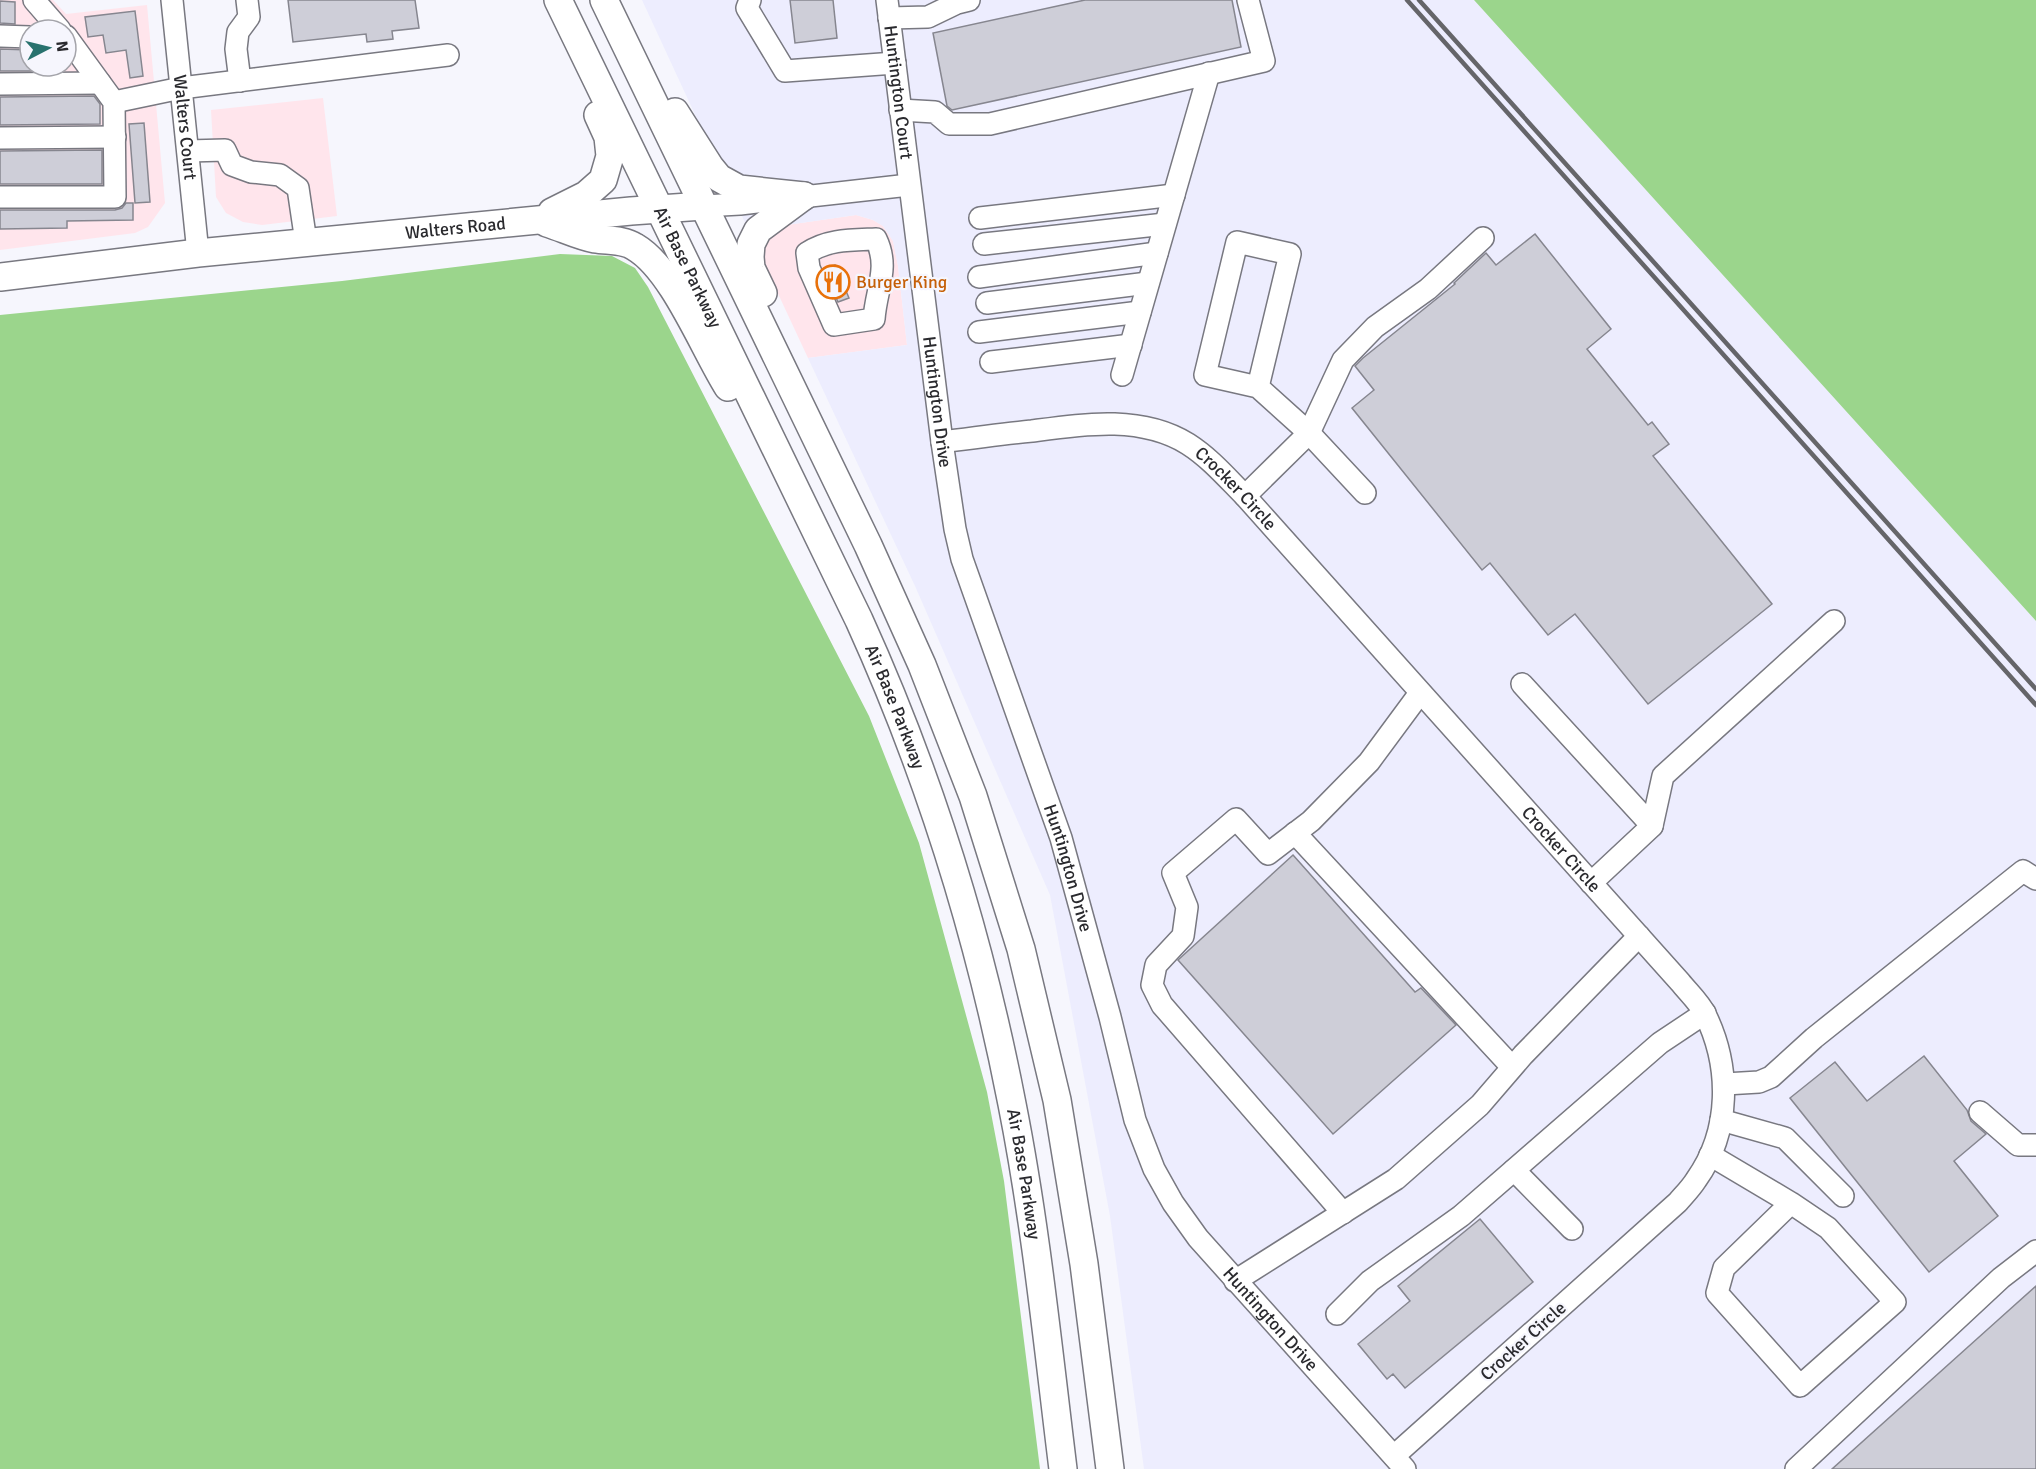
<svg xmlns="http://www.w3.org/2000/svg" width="2036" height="1469" viewBox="0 0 2036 1469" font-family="Signika,sans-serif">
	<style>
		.commercial { fill: #ffe5ec; fill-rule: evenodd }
		.built { fill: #ededfe }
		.green { fill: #9bd58c }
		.building { fill: #ceced8; stroke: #86868f; stroke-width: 1.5 }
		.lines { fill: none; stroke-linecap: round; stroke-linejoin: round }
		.minor-casing { stroke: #787880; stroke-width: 24 }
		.major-casing { stroke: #787880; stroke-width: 30 }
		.minor { stroke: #fff; stroke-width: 21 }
		.major { stroke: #fff; stroke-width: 27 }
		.rail { stroke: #656569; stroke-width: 4.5 }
		.labels { text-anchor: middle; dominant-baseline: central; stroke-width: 4.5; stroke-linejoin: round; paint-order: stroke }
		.street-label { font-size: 18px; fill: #2a2a2e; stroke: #f6f6fd }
		.food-label { font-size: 18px; fill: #c56008; stroke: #f6f6fd; text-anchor: start }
	</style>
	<rect width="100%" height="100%" fill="#f6f6fd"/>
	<path class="commercial" d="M0,0h53l13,14 81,-9 18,198 -17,24 -13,6 -135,17zM30,30h36v36h-36z
		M323,98l14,118 -75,9 -19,-3 -17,-9 -10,-16 -5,-87z
		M856,215l17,5 10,6 10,15 5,25 9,79 -99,13 -48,-103 7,-15 13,-14z"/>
	<path class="built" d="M642,0h832l562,621v848h-892l-34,-253 -60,-321 -135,-309 -107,-228 99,-13 -9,-79 -5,-25 -10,-15 -10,-6 -17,-5 -76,11 -13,14 -7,15z"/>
	<path class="green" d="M1474,0h562v621z
		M560,254l52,2 23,12 13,19 221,429 50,127 68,249 17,89 36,288h-1040v-1154l342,-34z"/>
	<path class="building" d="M288,0h127l4,28 -27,3 1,8 -26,3 -1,-8 -73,8z
		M790,0h43l4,38 -42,5z
		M1085,0h147l9,47 -289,63 -5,-4 -14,-73z
		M0,1l15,1v22l-15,-1z
		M135,11l8,65 -13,2 -4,-28 -20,3 -3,-18 -15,2 -3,-20z
		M0,49l30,1v16h28v5h-58z
		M94,96l6,8v20l-100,1v-28z
		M144,123l6,79 -15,1 -6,-79z
		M102,150v34h-102v-33z
		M126,203h7v17l-66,1v7l-67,1v-19h115l7,-2z
		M1535,234l76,95 -24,20 61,76 4,-3 17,22 -16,12 119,148 -124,100 -73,-90 -27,21 -58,-72 -8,7 -130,-162 22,-18 -19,-24 8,-8 92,-74 -1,-1 32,-30 10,12z
		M835,265l14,33 -11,4 -14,-32z
		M1293,855l122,137 6,-4 35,37 -123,109 -155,-174z
		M1924,1056l43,54 4,11 15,13 -32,27 44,55 -69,56 -139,-174 45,-36 32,39z
		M1480,1219l53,63 -128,106 -12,-14 -6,5 -29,-35 52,-43 -12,-15z
		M2036,1286v183h-204l166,-149z"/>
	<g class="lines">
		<g class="minor-casing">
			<g id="minor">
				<path d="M34,0l26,30"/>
				<path id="s1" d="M172,0l26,253"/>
				<path d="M750,0l-3,8 38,63 110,-8"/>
				<path id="s2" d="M887,0l55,442 13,87 7,30 99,279 49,179 25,103 19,49 19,34 25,35 207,231"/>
				<path d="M889,18l39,-1 29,-14 12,-3"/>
				<path d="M0,36l30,1"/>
				<path d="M240,81l-4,-32 2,-17 11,-15 -2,-17"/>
				<path d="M0,84l100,-1"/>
				<path d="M114,102l67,-14 267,-33"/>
				<path d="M900,110l35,2 14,12h41l274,-63 -16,-61"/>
				<path d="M0,138l115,-1"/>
				<path d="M188,151l37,-1 7,15 19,7 29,3 18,13 8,54"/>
				<path d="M0,197h115l-1,-95 -48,-66"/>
				<path d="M703,206l37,-2 169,-19"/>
				<path d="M980,218l194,-23"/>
				<path d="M876,239c14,29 0,50 -2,80l-40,6 -25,-57 -2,-15c21,-14 45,-13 69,-14z"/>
				<path d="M984,244l181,-20"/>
				<path d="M979,277l178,-24"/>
				<path d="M987,303l161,-20"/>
				<path d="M979,332l161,-20"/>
				<path d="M991,362l140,-17"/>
				<path d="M1122,375l87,-302"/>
				<path d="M1258,387l32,-133 -53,-12 -32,133 53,12 51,46 34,-73 32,-33 53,-38 55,-51"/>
				<path id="s3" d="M942,442c30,-4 60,-8 90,-11 52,-7 109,-16 156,13 22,14 39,34 57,52l435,486c8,10 20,21 25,32 26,53 26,117 -9,166 -5,8 -12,15 -18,22l-284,254"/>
				<path d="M1245,496l64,-63 56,60"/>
				<path d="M1522,684l130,142 -61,57"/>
				<path d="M1652,826l11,-50 171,-155"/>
				<path d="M1295,833l217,234"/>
				<path d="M1725,1084l34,-2 12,-5 43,-39 209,-167 13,8"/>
				<path d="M1980,1112l38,33h18"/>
				<path d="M1721,1120l64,18 58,58"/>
				<path d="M1710,1155l81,48 37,25 67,74 -95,84 -83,-93 7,-25 67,-65"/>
				<path d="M1514,1170l58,59"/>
				<path d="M1343,1213l-181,-208 -10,-20 4,-20 27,-29 4,-29 -14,-34 63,-54 32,35 43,-33 58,-59 51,-69"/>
				<path d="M1235,1281l161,-102 84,-74 43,-50 116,-119"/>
				<path d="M1337,1314l33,-33 91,-65 199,-173 45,-30"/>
				<path d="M1796,1469l205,-191 35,-27"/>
			</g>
		</g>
		<g class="major-casing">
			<g id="major">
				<path id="s4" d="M558,0l301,620c70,154 121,319 153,484 24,121 36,244 51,365"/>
				<path d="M604,0l264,545 54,120 51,131 48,153 36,151 27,164 26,205"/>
				<path d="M675,112l35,55 9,11 20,11 65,7"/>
				<path d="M552,212l34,-17 17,-15 7,-24 -2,-19 -10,-22"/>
				<path d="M547,223c16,5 32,13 48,16 13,2 28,0 40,8 38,22 69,102 93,140"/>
				<path id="s5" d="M0,277l198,-24 433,-42 72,-5"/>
				<path d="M763,293l-12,-25 -1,-11 1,-13 7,-14 46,-34"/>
			</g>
		</g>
		<use href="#minor" class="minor"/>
		<use href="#major" class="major"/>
		<path class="rail" d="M1407,0l629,705
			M1419,0l617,689"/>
	</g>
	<defs>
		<g id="restaurant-ring" transform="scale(1.725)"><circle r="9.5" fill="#f6f6fd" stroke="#e8710a" stroke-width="1.5"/><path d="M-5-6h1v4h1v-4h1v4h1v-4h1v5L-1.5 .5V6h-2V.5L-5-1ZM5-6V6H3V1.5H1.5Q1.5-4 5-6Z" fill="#e8710a"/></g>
	</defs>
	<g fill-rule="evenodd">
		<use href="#restaurant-ring" x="833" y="282"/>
	</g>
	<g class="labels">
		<g class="street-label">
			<text stroke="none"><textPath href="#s2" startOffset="93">Huntington Court</textPath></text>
			<text stroke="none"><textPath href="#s1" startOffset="128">Walters Court</textPath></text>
			<text stroke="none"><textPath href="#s5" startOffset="458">Walters Road</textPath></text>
			<text stroke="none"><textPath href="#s4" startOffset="297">Air Base Parkway</textPath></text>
			<text stroke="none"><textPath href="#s2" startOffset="405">Huntington Drive</textPath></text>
			<text stroke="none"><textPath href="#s3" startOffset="316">Crocker Circle</textPath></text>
			<text stroke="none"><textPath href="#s4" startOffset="783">Air Base Parkway</textPath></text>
			<text stroke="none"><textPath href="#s3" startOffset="802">Crocker Circle</textPath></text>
			<text stroke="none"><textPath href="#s2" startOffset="891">Huntington Drive</textPath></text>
			<text stroke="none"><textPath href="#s4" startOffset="1269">Air Base Parkway</textPath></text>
			<text stroke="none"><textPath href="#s2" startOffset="1395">Huntington Drive</textPath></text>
			<text transform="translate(1523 1341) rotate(-42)">Crocker Circle</text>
		</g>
		<g class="food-label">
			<text x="856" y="282">Burger King</text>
		</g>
	</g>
	<g transform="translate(48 48) rotate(83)"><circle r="28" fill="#f6f6fd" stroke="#a4a4aa" stroke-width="1.5"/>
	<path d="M0-4.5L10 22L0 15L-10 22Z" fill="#28726e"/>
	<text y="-9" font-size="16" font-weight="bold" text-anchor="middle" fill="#2a2a2e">N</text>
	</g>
</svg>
